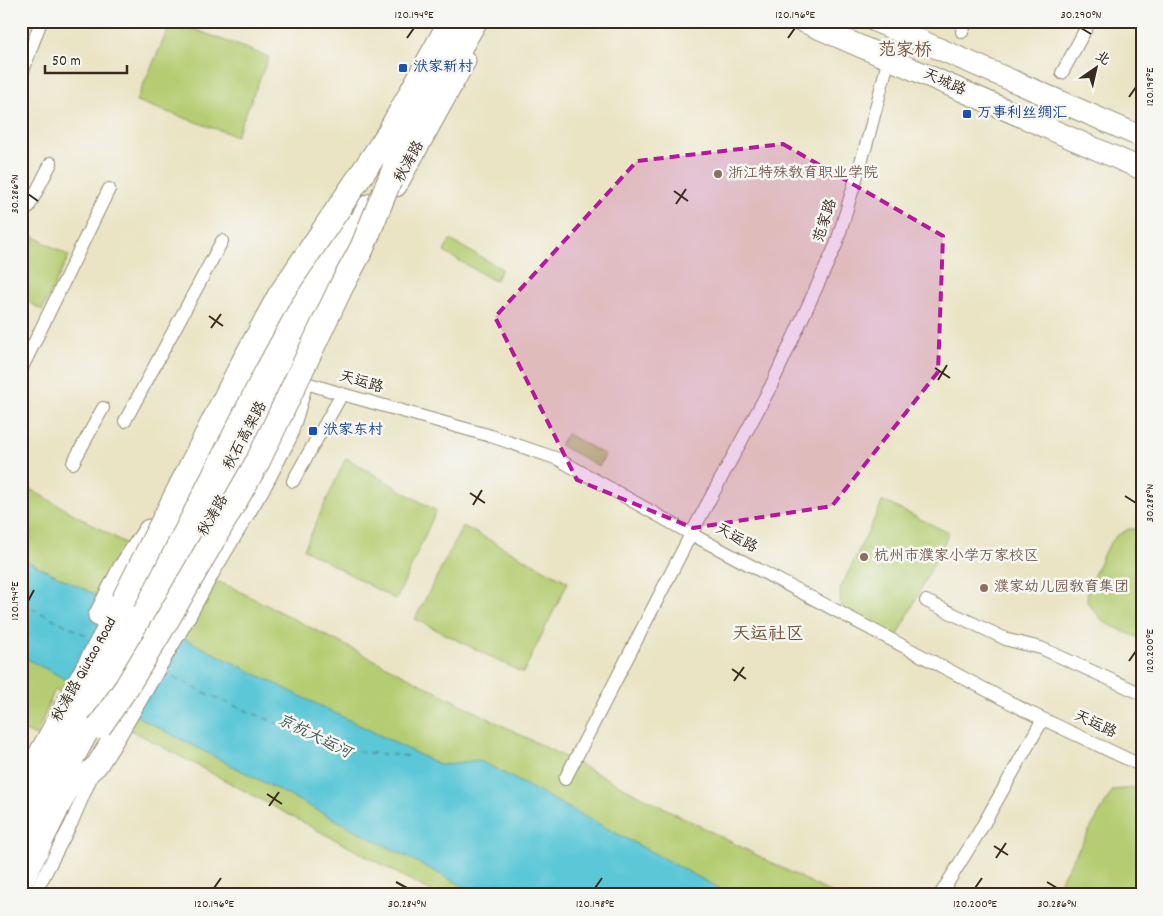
<svg xmlns="http://www.w3.org/2000/svg" width="1163" height="916" viewBox="0 0 1163 916" font-family="Dekko,'LXGW WenKai TC',sans-serif">
	<style>
		.green { fill: #b5cd72; stroke: #787c48 }
		.water { fill: #5cc7d7; stroke: #4c787a }
		.lines { fill: none; stroke-linecap: round; stroke-linejoin: round }
		.ferry { stroke: #455956; stroke-width: 1; stroke-dasharray: 6 5; stroke-linecap: butt }
		.street-casing { stroke: #928771; stroke-width: 14 }
		.primary-casing { stroke: #928771; stroke-width: 23 }
		.highway-casing { stroke: #928771; stroke-width: 26 }
		.street { stroke: #fff; stroke-width: 12 }
		.primary { stroke: #fff; stroke-width: 21 }
		.highway { stroke: #fff; stroke-width: 24 }
		.highway-bridge-casing { stroke: #928771; stroke-width: 26; stroke-linecap: butt }
		.highway-bridge { stroke: #fff; stroke-width: 24 }
		.marked { fill: #b5179e; fill-opacity: 0.2; stroke: #b5179e; stroke-width: 4; stroke-dasharray: 10 6; stroke-linejoin: round }
		.ticks { fill: none; stroke: #3b2a1e; stroke-width: 2 }
		.transit-dot { fill: #1a4fb4; stroke: #f6f6f2; stroke-width: 2 }
		.education-dot { fill: #8d6e63; stroke: #f6f6f2; stroke-width: 2 }
		.labels { text-anchor: middle; dominant-baseline: central; stroke-width: 5; stroke-linejoin: round; paint-order: stroke }
		.transit-label { font-size: 15px; fill: #164399; stroke: #f6f6f2; text-anchor: start }
		.street-label { font-size: 15px; fill: #3b2a1e; stroke: #f6f6f2 }
		.education-label { font-size: 15px; fill: #785e54; stroke: #f6f6f2; text-anchor: start }
		.water-label { font-size: 16px; font-style: italic; fill: #455956; stroke: #f6f6f2 }
		.quarter-label { font-size: 18px; fill: #74533d; stroke: #f6f6f2 }
		.neatline { fill: none; stroke: #3b2a1e; stroke-width: 2 }
		.ticks-label { font-size: 12px; text-anchor: middle; fill: #3b2a1e }
	</style>
	<rect width="100%" height="100%" fill="#f6f6f2"/>
	<filter id="ink" filterUnits="userSpaceOnUse"><feTurbulence type="fractalNoise" baseFrequency=".02" numOctaves="2"/><feDisplacementMap in="SourceGraphic" scale="10" xChannelSelector="R" yChannelSelector="G"/><feConvolveMatrix kernelMatrix="1 2 1 2 8 2 1 2 1" color-interpolation-filters="sRGB"/></filter>
	<filter id="wash" filterUnits="userSpaceOnUse"><feTurbulence type="fractalNoise" baseFrequency=".0096" numOctaves="4" result="noise"/><feDisplacementMap in="SourceGraphic" scale="20" xChannelSelector="R" yChannelSelector="G"/><feGaussianBlur stdDeviation="1.12" result="paint"/><feColorMatrix in="noise" values="0 0 0 0 0 0 0 0 0 0 0 0 0 0 0 0 0 1.4 0 .05"/><feComposite in="paint" operator="in"/></filter>
	<g filter="url(#wash)">
		<rect width="100%" height="100%" fill="#eae4c4"/>
		<path class="green" d="M172,21l97,36 -33,79 -100,-35z
			M21,229l48,27 -27,54 -21,-12z
			M450,240l52,29 -7,12 -51,-29z
			M567,434l38,21 -6,11 -39,-21z
			M346,458l90,53 -40,89 -92,-51z
			M21,484l109,62 101,41 604,308h-397l-383,-206 -19,47 -15,-7z
			M883,501l66,32 -52,104 -56,-30 -1,-18z
			M463,526l105,56 -45,91 -108,-54z
			M1129,529h13v108h-6l-32,-15 -17,-20 1,-14 17,-37 11,-15z
			M1142,787v108h-90l61,-105z"/>
		<path class="water" d="M21,558l419,207 39,-5 253,135h-252l-459,-239z"/>
		<g class="lines">
			<path class="ferry" d="M21,603l69,34
				M164,673l56,27 74,30 63,22 51,4"/>
		</g>
	</g>
	<g filter="url(#ink)">
		<g class="lines">
			<g class="street-casing">
				<path id="street" d="M962,32l5,-11
					M1062,73l28,-52
					M21,76l20,-55
					M21,211l7,-3 23,-45
					M21,370l88,-181
					M300,381l42,13 149,42 67,23 133,75 337,178 15,7 99,47
					M125,421l97,-180
					M73,463l30,-55
					M293,481l49,-87
					M926,601l82,39 33,8 101,46
					M565,779l126,-245 80,-148 65,-141 31,-103 22,-84
					M34,895l37,-71 22,-51
					M940,895l39,-63 64,-113"/>
			</g>
			<g class="primary-casing">
				<path id="primary" d="M802,21l340,148
					M875,21l267,116
					M396,186l69,-125
					M99,616l24,-47 26,-39
					M21,787l110,-201
					M66,792l31,-27 18,-29 68,-117 28,-51 52,-87 23,-44 13,-43 1,-5
					M21,884l52,-105"/>
			</g>
			<g class="highway-casing">
				<path id="highway" d="M380,149l71,-128
					M396,157l79,-136
					M21,816l320,-596
					M21,852l137,-253 45,-82 29,-54 138,-257"/>
			</g>
			<use href="#street" class="street"/>
			<use href="#primary" class="primary"/>
			<use href="#highway" class="highway"/>
			<g class="highway-bridge-casing">
				<path id="highway-bridge" d="M123,601l120,-238 37,-68 110,-163
					M99,727l27,-39 41,-68 91,-159 83,-174 21,-39 44,-108"/>
			</g>
			<use href="#highway-bridge" class="highway-bridge"/>
		</g>
	</g>
	<path class="marked" d="M783,144l160,92 -5,136 -106,134 -139,22 -116,-48 -82,-163 142,-156z"/>
	<path class="ticks" d="M1081,28l10,6M407,38l7,-10M788,38l7,-10M1129,97l7,-10M674,191l14,10M28,194l10,7M676,204l10,-15M209,316l14,10M211,328l10,-14M935,368l15,10M938,380l9,-15M470,493l15,10M1125,496l11,7M473,505l9,-15M28,601l6,-11M1129,661l7,-10M732,669l14,10M734,681l10,-14M267,794l15,10M269,806l10,-14M994,846l14,9M996,858l10,-15M396,882l11,6M1047,882l10,6M214,888l7,-10M595,888l7,-10M975,888l7,-10"/>
	<g class="transit-dot">
		<rect x="398" y="63" width="10" height="10" rx="2.5"/>
		<rect x="962" y="109" width="10" height="10" rx="2.5"/>
		<rect x="308" y="426" width="10" height="10" rx="2.5"/>
	</g>
	<g class="education-dot">
		<circle cx="718" cy="174" r="5"/>
		<circle cx="864" cy="557" r="5"/>
		<circle cx="984" cy="588" r="5"/>
	</g>
	<g class="labels">
		<g class="transit-label">
			<text x="413" y="68">洑家新村</text>
			<text x="977" y="114">万事利丝绸汇</text>
			<text x="323" y="431">洑家东村</text>
		</g>
		<g class="street-label">
			<text transform="translate(944 83) rotate(24)">天城路</text>
			<text transform="translate(410 162) rotate(-61)">秋涛路</text>
			<text transform="translate(826 221) rotate(-72)">范家路</text>
			<text transform="translate(361 383) rotate(16)">天运路</text>
			<text transform="translate(246 436) rotate(-62)">秋石高架路</text>
			<text transform="translate(214 516) rotate(-60)">秋涛路</text>
			<text transform="translate(736 539) rotate(28)">天运路</text>
			<text transform="translate(85 670) rotate(-61)">秋涛路 Qiutao Road</text>
			<text transform="translate(1095 725) rotate(25)">天运路</text>
		</g>
		<g class="education-label">
			<text x="728" y="174">浙江特殊教育职业学院</text>
			<text x="874" y="557">杭州市濮家小学万家校区</text>
			<text x="994" y="588">濮家幼儿园教育集团</text>
		</g>
		<g class="water-label">
			<text transform="translate(314 737) rotate(26)">京杭大运河</text>
		</g>
		<g class="quarter-label">
			<text x="905" y="51">范家桥</text>
			<text x="768" y="635">天运社区</text>
		</g>
	</g>
	<rect width="1163" height="916" fill="none" stroke="#f6f6f2" stroke-width="55"/>
	<g transform="translate(1096 68) rotate(34)" stroke="#f6f6f2" stroke-width="4" paint-order="stroke">
	<path d="M0-4L9 19L0 12L-9 19Z" fill="#3b2a1e"/>
	<text y="-8" font-size="14" font-weight="bold" text-anchor="middle" fill="#3b2a1e">北</text>
	</g>
	<path d="M45 65v8h82v-8" fill="none" stroke="#3b2a1e" stroke-width="2.5"/>
	<text x="52" y="65" font-size="15" fill="#3b2a1e" stroke="#f6f6f2" stroke-width="4" paint-order="stroke">50 m</text>
	<rect x="28" y="28" width="1108" height="860" class="neatline"/>
	<g class="ticks-label">
		<text x="414" y="18">120.194°E</text>
		<text x="795" y="18">120.196°E</text>
		<text x="1081" y="18">30.290°N</text>
		<text transform="translate(1149 87) rotate(-90)" y="4">120.198°E</text>
		<text transform="translate(14 194) rotate(-90)" y="4">30.286°N</text>
		<text transform="translate(1149 503) rotate(-90)" y="4">30.288°N</text>
		<text transform="translate(14 601) rotate(-90)" y="4">120.194°E</text>
		<text transform="translate(1149 651) rotate(-90)" y="4">120.200°E</text>
		<text x="214" y="907">120.196°E</text>
		<text x="407" y="907">30.284°N</text>
		<text x="595" y="907">120.198°E</text>
		<text x="975" y="907">120.200°E</text>
		<text x="1057" y="907">30.286°N</text>
	</g>
</svg>
